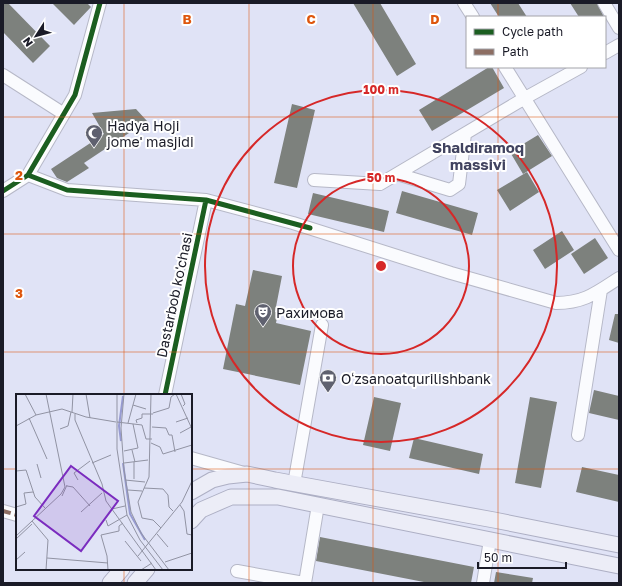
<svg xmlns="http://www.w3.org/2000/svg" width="622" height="586" viewBox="0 0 622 586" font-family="'Golos Text',sans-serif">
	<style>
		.building { fill: #7d817d }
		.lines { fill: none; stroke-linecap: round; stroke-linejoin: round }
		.minor-casing { stroke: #b6b8c7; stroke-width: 14 }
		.major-casing { stroke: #adafc4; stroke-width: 17 }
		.minor { stroke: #fafbfe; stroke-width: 12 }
		.major { stroke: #ecedf7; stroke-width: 15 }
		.quiet { stroke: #8d6e63; stroke-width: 4; stroke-dasharray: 8 4; stroke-linecap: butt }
		.cycleway-casing { stroke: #fff; stroke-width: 8 }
		.cycleway { stroke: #1b5e20; stroke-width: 5 }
		.grid { fill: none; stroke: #de560d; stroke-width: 1; stroke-opacity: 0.55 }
		.ring { fill: none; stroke: #d62828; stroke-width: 2 }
		.labels { text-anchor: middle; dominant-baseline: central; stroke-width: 4; stroke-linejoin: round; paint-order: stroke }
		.poi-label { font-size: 14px; fill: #1a1b27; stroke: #fff; text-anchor: start }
		.street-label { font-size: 14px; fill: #1a1b27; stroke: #fff }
		.neighbourhood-label { font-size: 15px; font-weight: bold; fill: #41435f; stroke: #fff }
		.inset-river { fill: none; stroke: #979bd2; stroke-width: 2 }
		.inset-road { fill: none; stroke: #9193a3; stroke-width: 1 }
		.view { fill: #7b2cbf; fill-opacity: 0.15; stroke: #7b2cbf; stroke-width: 2 }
		.inset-edge { fill: none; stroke: #1a1b27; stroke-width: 2 }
		.grid-label { font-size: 13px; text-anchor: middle; font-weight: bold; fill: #de560d; stroke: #fff; stroke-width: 4; stroke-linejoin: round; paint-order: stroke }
		.centre { fill: #d62828; stroke: #fff; stroke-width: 2 }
		.ring-label { font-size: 12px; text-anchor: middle; font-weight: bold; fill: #d62828; stroke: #fff; stroke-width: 4; stroke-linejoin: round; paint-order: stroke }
	</style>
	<rect width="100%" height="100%" fill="#e0e3f6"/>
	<path class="building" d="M3,3h5l42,43 -17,17 -30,-31z
		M52,3h35l4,4 -17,18z
		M353,3h27l36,61 -19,12z
		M490,3h28l9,14h-28z
		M570,3h27l7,14h-25z
		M489,67h3l12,21 -72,43 -13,-21z
		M292,104l23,6 -18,78 -23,-5z
		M136,109l11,12 -63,42 5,5 -22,14 -10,-4 -6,-9 53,-35 -12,-21z
		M538,135l14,21 -29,18 -13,-22z
		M527,172l12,20 -29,19 -13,-21z
		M402,191l76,22 -6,22 -76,-22z
		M313,193l76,18 -5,21 -76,-18z
		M562,231l12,19 -29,19 -12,-19z
		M595,238l13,20 -24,16 -13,-20z
		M253,270l29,6 -7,36h3l-2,11 35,8 -11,54 -77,-16 13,-65 9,2z
		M615,314h4v29l-10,-3z
		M594,390l25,6v24l-30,-7z
		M374,397l27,6 -11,48 -27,-6z
		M530,397l27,5 -16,86 -26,-5z
		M414,438l69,16 -4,20 -70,-16z
		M582,467l37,8v27l-43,-10z
		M320,537l154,30 -3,16h-42l-113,-22z
		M496,572l37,6 -1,5h-38z"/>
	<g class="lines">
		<g class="minor-casing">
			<path id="minor" d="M464,3l9,14
				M604,3l15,25
				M605,53l14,-8
				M505,67l114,183
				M3,75l61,39
				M397,174l53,16 9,-6 6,-50
				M28,175l39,15 139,10 87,23 158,50 105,30c28,0 40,-10 63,-25
				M314,180l66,4 145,-86 56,-31
				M3,191l25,-16 47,-80 25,-92
				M165,395l41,-195
				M578,435l23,-145
				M191,458l53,15
				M294,484l28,-159
				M3,511l14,4
				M237,571l67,12
				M305,583l13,-78
				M483,583l7,-43"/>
		</g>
		<g class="major-casing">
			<path id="major" d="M191,492l21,-12 16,-4 19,-2 28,6 219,40 125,25
				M191,521l10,-11 30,-13h47l341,69
				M110,583l12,-14
				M135,583l12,-14"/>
		</g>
		<use href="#minor" class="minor"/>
		<use href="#major" class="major"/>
		<path class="quiet" d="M3,511l14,4"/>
		<g class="cycleway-casing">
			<path id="cycleway" d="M28,175l39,15 139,10 104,28
				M3,191l25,-16 47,-80 25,-92
				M165,395l41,-195"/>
		</g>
		<use href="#cycleway" class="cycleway"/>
	</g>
	<path class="grid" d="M124,3v392M249,3v580M373,3v580M498,3v14M498,67v516M3,117h616M3,234h616M3,352h616M3,469h14M191,469h428M124,569v14"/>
	<g class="ring">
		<circle cx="381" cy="266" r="88"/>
		<circle cx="381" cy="266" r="176"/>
	</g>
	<defs>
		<g id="mosque-pin" transform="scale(0.9)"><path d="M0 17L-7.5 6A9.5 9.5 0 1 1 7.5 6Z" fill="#5f616f" stroke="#fff"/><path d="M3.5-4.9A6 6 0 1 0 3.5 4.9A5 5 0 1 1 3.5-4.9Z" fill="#fff"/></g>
		<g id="theatre-pin" transform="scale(0.9)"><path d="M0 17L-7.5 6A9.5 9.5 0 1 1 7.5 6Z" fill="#5f616f" stroke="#fff"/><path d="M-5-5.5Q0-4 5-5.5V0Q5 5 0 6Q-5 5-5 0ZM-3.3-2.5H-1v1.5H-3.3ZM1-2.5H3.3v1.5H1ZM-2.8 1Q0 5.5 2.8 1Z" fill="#fff"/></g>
		<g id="bank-pin" transform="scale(0.9)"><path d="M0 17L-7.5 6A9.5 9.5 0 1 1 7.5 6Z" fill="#5f616f" stroke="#fff"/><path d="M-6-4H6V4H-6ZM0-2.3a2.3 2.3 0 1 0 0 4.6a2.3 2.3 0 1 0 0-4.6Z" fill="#fff"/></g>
	</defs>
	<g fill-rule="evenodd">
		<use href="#mosque-pin" x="94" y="133"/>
		<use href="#theatre-pin" x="263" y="312"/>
		<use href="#bank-pin" x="328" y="378"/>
	</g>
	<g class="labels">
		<g class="poi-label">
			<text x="107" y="125">Hadya Hoji<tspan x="107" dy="16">jome' masjidi</tspan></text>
			<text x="276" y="312">Рахимова</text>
			<text x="341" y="378">Oʻzsanoatqurilishbank</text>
		</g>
		<g class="street-label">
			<text transform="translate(174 295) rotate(-78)">Dastarbob ko'chasi</text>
		</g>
		<g class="neighbourhood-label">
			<text x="478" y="147">Shaldiramoq<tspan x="478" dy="17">massivi</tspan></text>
		</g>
	</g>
	<g transform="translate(16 394)">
		<rect width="176" height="176" fill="#e0e3f6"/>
		<path class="inset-river" d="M105,47l-2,-15 4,-30M107,69l7,51 15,26"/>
		<path class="inset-road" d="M9,0l11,21M70,0l4,24M101,0v55l10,66 13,25 23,30M108,0l-3,34 3,42 7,42 10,21 28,37M135,0l-2,83 -11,25 4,16 11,2 8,8M160,0l16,35M165,0l4,10 -2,2M117,11l13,4M56,18l1,-18M137,19l16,-5 2,-11 4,-3M59,20v6l27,64 4,17 50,69M13,24l18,41M101,28l25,3 4,14h6M160,28l12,-4M112,29l8,-29M121,29l-1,-3 6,-2v-4h11M0,32l20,-11 26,-6 24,8 30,5M136,33l14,1 3,7h3l3,17M44,35l8,-3 3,-14M164,39l11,-6M135,49l9,4 3,7 29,-9M116,56l3,12M108,57l14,-3 -5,-24M76,69l19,-8M108,69l24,-3M21,70l4,14M0,77l10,-1 9,27 10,11M118,85v-17M62,86l-4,-7 16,-12M109,86l20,2M51,92l6,1 17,19M128,94l19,1 5,6 1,12 4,4M112,96l14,1M46,102l5,-11M164,111l4,6 3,23 5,1M0,113l10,-3 -2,-11 9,-1M96,115l13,-3M65,118l21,-19M90,126l2,6 19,-11M16,127l16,19 -2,30M141,140l11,13M0,142l45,-42 4,-7 -19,-93M0,145l16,-15M109,147l16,20M122,162l44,-54 10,-21M31,164l61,5M0,166l9,-8M149,168l27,-9M92,176l-1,-14 -6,-21 18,-4v-5l4,-3M125,176l11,-7"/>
		<path class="view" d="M55,72l47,35 -37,50 -47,-35z"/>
		<rect width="176" height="176" class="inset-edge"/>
	</g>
	<g class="grid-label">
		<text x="187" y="24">B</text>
		<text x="311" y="24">C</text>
		<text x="435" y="24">D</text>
		<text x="19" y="180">2</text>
		<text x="19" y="298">3</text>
	</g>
	<circle cx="381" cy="266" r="6" class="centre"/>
	<g class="ring-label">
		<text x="381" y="94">100 m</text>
		<text x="381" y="182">50 m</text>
	</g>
	<rect width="622" height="586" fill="none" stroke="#1a1b27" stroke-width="8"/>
	<rect x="466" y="16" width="140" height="52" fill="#ffffff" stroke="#a3a4a9"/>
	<rect x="474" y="29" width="20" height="6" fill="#1b5e20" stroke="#a3a4a9"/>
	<text x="502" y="36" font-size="12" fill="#1a1b27">Cycle path</text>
	<rect x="474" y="49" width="20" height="6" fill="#8d6e63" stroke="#a3a4a9"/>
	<text x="502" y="56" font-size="12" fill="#1a1b27">Path</text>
	<g transform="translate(36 36) rotate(234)" stroke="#ffffff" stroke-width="3" paint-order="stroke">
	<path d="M0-3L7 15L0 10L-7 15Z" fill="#1a1b27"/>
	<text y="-6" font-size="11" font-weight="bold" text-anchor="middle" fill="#1a1b27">N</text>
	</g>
	<path d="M478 562v6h88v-6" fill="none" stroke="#1a1b27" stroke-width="2"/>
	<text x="484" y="562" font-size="12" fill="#1a1b27" stroke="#ffffff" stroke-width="3" paint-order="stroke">50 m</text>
</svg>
